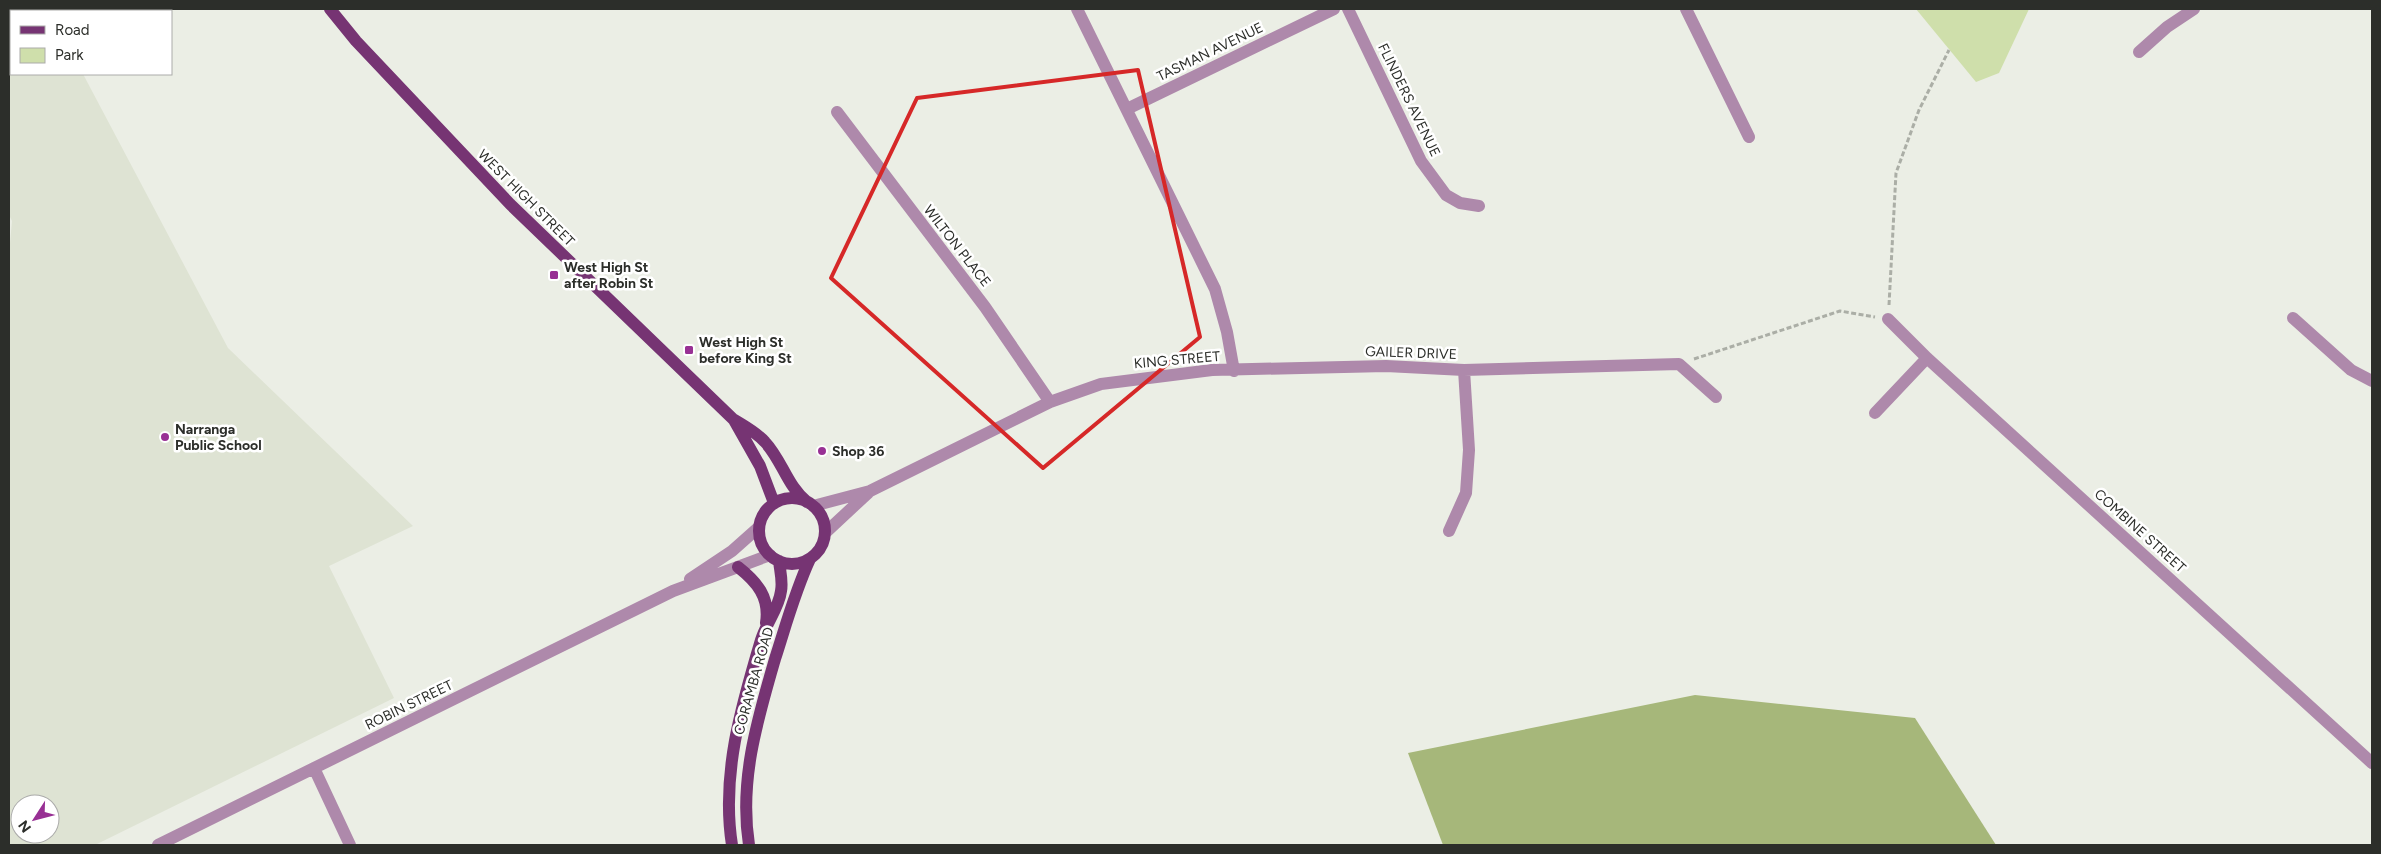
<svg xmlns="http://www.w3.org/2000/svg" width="2381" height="854" viewBox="0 0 2381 854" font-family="Figtree,sans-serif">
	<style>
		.built { fill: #dee3d3; fill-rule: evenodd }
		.green { fill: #cfdfab }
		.forest { fill: #a6b77a }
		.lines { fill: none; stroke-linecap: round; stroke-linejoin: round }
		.stream { stroke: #9eb073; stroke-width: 5.5 }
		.path { stroke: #abaea6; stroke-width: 3; stroke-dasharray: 5 2.5; stroke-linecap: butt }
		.minor { stroke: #ae89ab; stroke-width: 12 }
		.major { stroke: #763473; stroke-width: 12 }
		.marked { fill: none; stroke: #d62828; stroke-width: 4; stroke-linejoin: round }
		.poi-dot { fill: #983094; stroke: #fff; stroke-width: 2 }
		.labels { text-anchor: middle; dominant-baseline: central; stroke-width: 5; stroke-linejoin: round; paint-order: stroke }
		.street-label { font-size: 14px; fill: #2c2e2a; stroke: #fff }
		.poi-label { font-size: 14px; font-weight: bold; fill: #2c2e2a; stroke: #fff; text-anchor: start }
	</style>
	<rect width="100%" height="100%" fill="#ebeee5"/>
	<path class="built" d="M11,72l72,2 145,274 185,178 -84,40 65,132 -299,147h-86v-591l3,-33 -3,-6v-141zM20,804h30v30h-30z"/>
	<path class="green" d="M1916,9h113l-30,64 -23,9z"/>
	<path class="forest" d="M1695,695l220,23 81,127h-553l-35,-92z"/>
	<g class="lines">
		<path class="stream" d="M36,11l3,-2
			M9,18h2"/>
		<path class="path" d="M1889,305l7,-132 23,-63 30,-60
			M1694,359l146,-48 35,6"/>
		<path class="minor" d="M1077,9l138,280 12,43 7,39
			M1348,9l73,152 25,34 14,8 19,3
			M1686,9l63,128
			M2139,52l28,-25 27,-18
			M1127,109l207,-100
			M837,112l148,195 65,95
			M2293,318l58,52 21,11
			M1888,319l39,39 445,405
			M1875,413l52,-55
			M813,506l57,-15 180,-89 51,-18 111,-14 174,-4 78,4 215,-6 37,33
			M1449,531l17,-38 3,-43 -5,-80
			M825,533l43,-40
			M690,579l42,-28 27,-24
			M314,768l36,77
			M158,845l515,-254 97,-36"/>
		<path class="major" d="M330,9l26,32 154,163 223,215c11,7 23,13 32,23 17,18 22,44 42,60
			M734,420l26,46 14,37
			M759 531a33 33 0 1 1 66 0a33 33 0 1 1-66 0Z
			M738,567c19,15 32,30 28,56
			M732,845c-11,-70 9,-138 29,-205 5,-17 18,-32 20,-49 2,-10 -1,-20 -2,-30
			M749,845c-10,-64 8,-124 26,-186 11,-34 20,-68 35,-100"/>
	</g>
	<path class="marked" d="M1138,70l62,267 -157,131 -212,-190 86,-180z"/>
	<g class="poi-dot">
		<rect x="549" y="270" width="10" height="10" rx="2.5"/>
		<rect x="684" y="345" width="10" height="10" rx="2.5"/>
		<circle cx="165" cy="437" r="5"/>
		<circle cx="822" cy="451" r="5"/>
	</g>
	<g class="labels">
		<g class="street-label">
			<text transform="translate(1210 52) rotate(-26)">TASMAN AVENUE</text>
			<text transform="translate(1409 100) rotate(64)">FLINDERS AVENUE</text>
			<text transform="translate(526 198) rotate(45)">WEST HIGH STREET</text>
			<text transform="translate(957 246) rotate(52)">WILTON PLACE</text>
			<text transform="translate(1411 353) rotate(2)">GAILER DRIVE</text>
			<text transform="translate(1177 360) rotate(-5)">KING STREET</text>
			<text transform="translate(2140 531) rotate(42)">COMBINE STREET</text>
			<text transform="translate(754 681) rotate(-74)">CORAMBA ROAD</text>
			<text transform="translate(409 705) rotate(-26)">ROBIN STREET</text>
		</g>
		<g class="poi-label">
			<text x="564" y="267">West High St<tspan x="564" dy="16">after Robin St</tspan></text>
			<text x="699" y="342">West High St<tspan x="699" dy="16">before King St</tspan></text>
			<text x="175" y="429">Narranga<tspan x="175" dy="16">Public School</tspan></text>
			<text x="832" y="451">Shop 36</text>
		</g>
	</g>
	<rect width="2381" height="854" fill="none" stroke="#2c2e2a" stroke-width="20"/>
	<rect x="10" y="10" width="162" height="65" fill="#ffffff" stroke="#ababaa"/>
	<rect x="20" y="26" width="25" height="8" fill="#763473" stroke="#ababaa"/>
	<text x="55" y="35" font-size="15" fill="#2c2e2a">Road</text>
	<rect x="20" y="48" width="25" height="15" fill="#cfdfab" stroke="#ababaa"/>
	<text x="55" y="60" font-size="15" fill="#2c2e2a">Park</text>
	<g transform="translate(35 819) rotate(234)"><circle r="24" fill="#ffffff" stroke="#ababaa"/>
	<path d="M0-4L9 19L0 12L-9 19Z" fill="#983094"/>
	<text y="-8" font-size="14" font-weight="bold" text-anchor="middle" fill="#2c2e2a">N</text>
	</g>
</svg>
